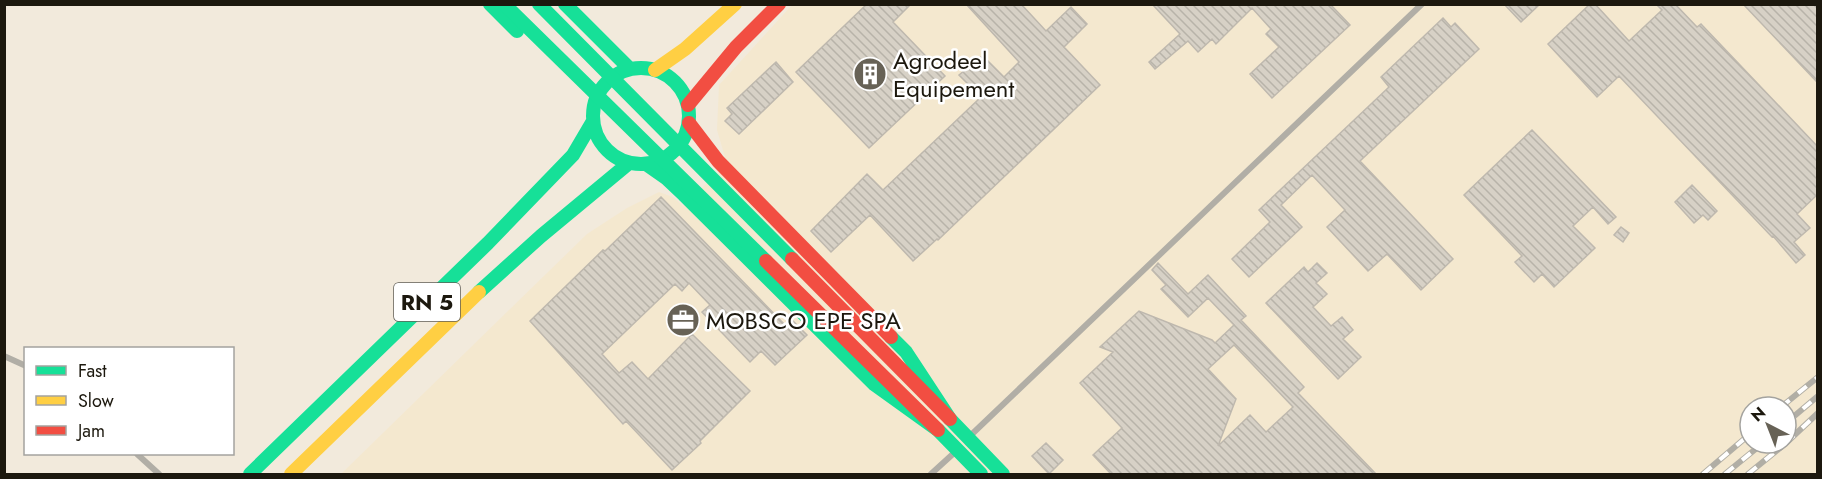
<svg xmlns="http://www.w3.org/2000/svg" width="1822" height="479" viewBox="0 0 1822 479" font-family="Jost,sans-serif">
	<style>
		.built { fill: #f4e8cf; fill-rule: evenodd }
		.building { fill: url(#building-back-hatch); stroke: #beb8ae; stroke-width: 1.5; fill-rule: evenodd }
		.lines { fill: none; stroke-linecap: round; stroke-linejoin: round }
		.lane { stroke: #b1aea6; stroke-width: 6 }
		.fast { stroke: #16e098; stroke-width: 14 }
		.slow { stroke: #ffcf43; stroke-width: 14 }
		.jam { stroke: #f24e42; stroke-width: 14 }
		.rail-casing { stroke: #b1aea5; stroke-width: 6 }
		.rail { stroke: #fff; stroke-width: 4; stroke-dasharray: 11; stroke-linecap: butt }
		.fast-bridge { stroke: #16e098; stroke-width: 14 }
		.jam-bridge { stroke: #f24e42; stroke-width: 14 }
		.labels { text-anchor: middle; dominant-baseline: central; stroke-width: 5; stroke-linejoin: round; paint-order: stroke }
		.shield { fill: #fff; stroke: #605d56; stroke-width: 1.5 }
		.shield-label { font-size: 22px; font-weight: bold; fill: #1c180e }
		.poi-label { font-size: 24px; fill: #1c180e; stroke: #fff; text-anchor: start }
	</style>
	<defs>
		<pattern id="building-back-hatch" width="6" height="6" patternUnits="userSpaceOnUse" patternTransform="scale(1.5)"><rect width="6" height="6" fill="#d7d1c6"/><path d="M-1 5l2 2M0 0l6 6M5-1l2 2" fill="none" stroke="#b8b3a9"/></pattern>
	</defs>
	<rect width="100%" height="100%" fill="#f2eadc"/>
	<path class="built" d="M792,5h1025v469h-1476l246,-240 40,-26 32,-16 14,5 10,9 44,-42 -10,-34 2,-45zM1750,407h36v36h-36z"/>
	<path class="building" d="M867,4h44l-18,18 52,54 -76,72 -73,-76z
		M966,4h55l25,27 25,-24 16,17 -23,23 36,38 -162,155 -1,-1 -24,22 -43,-46 -39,37 -20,-21 56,-57 16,16 98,-93 -22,-22 22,-18 5,6 2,-2 16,16 15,-15z
		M1152,4h178l20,21 -78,73 -22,-24 29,-27 -13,-13 5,-5 -19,-21 -36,36 -4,-5 -14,13 -10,-11 -33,28 -6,-7 31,-28z
		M1504,4h36l-19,18z
		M1590,4h5l34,37 33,-31 -6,-6h19l22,23 4,-3 117,123v47l-21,20 13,14 -16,14 11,13 -9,8 -23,-27 -1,1 -153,-161 -22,21 -49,-53z
		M1743,4h75v79z
		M1443,18l8,9 4,-4 24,26 -119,112 93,98 -32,31 -34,-36 -19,17 -41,-44 18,-17 -33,-35 -31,30 21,22 -53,50 -17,-18 38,-37 -11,-12 130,-123 -8,-10z
		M776,62l17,20 -54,52 -14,-13 7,-7 -5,-6z
		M1532,130l84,87 -8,7 -15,-17 -20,19 22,22 -41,39 -12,-13 -8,8 -19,-20 7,-6 -58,-61z
		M1692,185l25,26 -9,9 -5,-5 -9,8 -19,-21z
		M661,197l125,129 6,-6 15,15 -32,30 -14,-14 -11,11 -48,-50 8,-7 -21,-22 -7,8 -7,-7 -73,70 17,19 13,-11 16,17 44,-45 58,57 -50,50 1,2 -29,27 -46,-49 -3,3 -93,-103 73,-71 2,1z
		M1621,227l8,6 -6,9 -9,-7z
		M1158,263l30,31 20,-19 38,41 -5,4 63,67 -6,6 78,81h-265l-18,-19 29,-27 -42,-45 33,-31 -13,-5 39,-36 73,29 3,3 19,-18 -26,-27 -20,19 -27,-28 5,-4 -14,-15zM1234,345l59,62 -27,25 -16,-17 -32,31 18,-47 -28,-30z
		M1317,263l10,10 -11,10 11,11 -14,13 18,19 11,-9 11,13 -10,9 18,18 -23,22 -72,-76 38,-36 4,5z
		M1046,443l17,17 -14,14 -17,-18z"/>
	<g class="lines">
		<path class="lane" d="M4,356l22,10
			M971,435l451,-431
			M137,454l22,20
			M931,474l23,-21"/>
		<path class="fast" d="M490,4l27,27
			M565,4l65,65
			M593 116a48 48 0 1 1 96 0a48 48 0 1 1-96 0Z
			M646,164l20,14 18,17 190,189 64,46 43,44
			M479,292l62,-56 88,-73
			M891,337l15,15 44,67 53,55
			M250,474l238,-231 85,-88 20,-34"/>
		<path class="slow" d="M655,70l30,-21 50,-45
			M291,474l188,-182"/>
		<path class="jam" d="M688,105l48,-58 43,-43
			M689,123l29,38 173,176"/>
		<g class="rail-casing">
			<path id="rail" d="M1781,407l37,-30
				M1786,423l32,-27
				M1786,443l32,-30
				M1703,474l47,-40
				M1725,474l38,-31
				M1748,474l38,-31"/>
		</g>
		<use href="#rail" class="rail"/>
		<path class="fast-bridge" d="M504,4l262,257
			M539,4l253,255"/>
		<path class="jam-bridge" d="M792,259l158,160
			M766,261l172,169"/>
	</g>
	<defs>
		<g id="building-disc" transform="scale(1.725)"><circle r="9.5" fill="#676256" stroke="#fff"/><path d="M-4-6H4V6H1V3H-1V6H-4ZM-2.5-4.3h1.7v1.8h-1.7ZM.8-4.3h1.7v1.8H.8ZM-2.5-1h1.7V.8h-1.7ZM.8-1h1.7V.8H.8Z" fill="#fff"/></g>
		<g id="office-disc" transform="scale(1.725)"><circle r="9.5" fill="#676256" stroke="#fff"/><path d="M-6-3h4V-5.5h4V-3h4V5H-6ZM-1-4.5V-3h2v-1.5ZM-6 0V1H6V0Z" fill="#fff"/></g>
	</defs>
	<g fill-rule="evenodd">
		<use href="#building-disc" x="870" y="74"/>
		<use href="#office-disc" x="683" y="320"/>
	</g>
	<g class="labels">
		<rect class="shield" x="394" y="283" width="66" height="38" rx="4.5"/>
		<g class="shield-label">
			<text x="427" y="302">RN 5</text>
		</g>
		<g class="poi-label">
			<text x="893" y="60">Agrodeel<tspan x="893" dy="28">Equipement</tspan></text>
			<text x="706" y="320">MOBSCO EPE SPA</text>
		</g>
	</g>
	<rect width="1822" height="479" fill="none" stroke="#1c180e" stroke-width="12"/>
	<rect x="24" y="347" width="210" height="108" fill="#ffffff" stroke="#a4a39f" stroke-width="1.5"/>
	<rect x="36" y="366" width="30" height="9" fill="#16e098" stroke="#a4a39f" stroke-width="1.5"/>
	<text x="78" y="377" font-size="18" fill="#1c180e">Fast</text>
	<rect x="36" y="396" width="30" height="9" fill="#ffcf43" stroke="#a4a39f" stroke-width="1.5"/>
	<text x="78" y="407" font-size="18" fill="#1c180e">Slow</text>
	<rect x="36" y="426" width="30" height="9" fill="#f24e42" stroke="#a4a39f" stroke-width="1.5"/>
	<text x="78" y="437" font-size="18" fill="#1c180e">Jam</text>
	<g transform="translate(1768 425) rotate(318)"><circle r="28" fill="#ffffff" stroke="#a4a39f" stroke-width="1.5"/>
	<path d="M0-4.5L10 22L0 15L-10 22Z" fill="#676256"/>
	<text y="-9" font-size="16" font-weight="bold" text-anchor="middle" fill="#1c180e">N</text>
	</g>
</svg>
